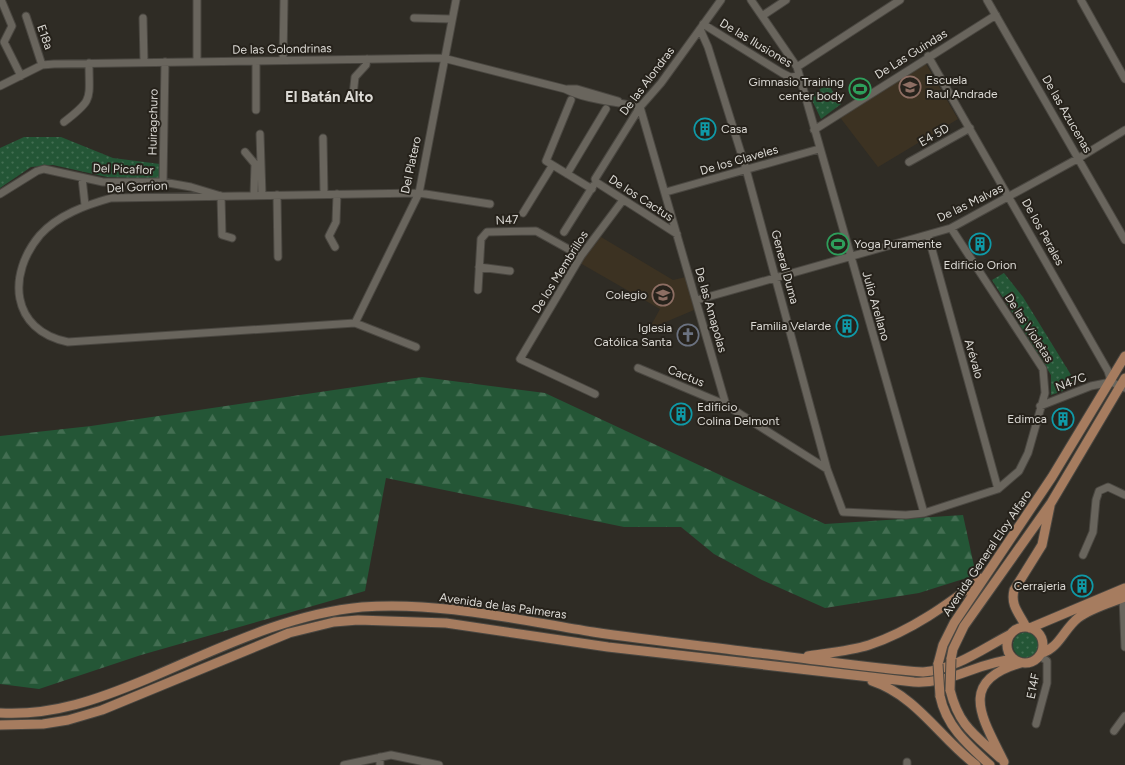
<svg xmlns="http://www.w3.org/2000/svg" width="1125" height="765" viewBox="0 0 1125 765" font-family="Figtree,sans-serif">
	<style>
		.education { fill: #3c3222 }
		.green { fill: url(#green-dots) }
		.forest { fill: url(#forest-firs) }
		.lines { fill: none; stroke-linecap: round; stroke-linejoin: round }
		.minor-casing { stroke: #4a4741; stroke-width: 9 }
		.major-casing { stroke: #4a4741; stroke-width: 11 }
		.minor { stroke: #69655d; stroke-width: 7 }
		.major { stroke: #a67c5f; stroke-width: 9 }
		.major-bridge-casing { stroke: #4a4741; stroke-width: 11; stroke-linecap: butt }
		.major-bridge { stroke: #a67c5f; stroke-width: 9 }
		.labels { text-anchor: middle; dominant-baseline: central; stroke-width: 4; stroke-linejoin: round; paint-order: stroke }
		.street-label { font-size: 12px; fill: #dbd9d4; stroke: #26221b }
		.poi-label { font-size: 12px; fill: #dbd9d4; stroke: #26221b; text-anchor: end }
		.quarter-label { font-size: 15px; font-weight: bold; fill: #dbd9d4; stroke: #26221b }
	</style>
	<defs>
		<pattern id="green-dots" width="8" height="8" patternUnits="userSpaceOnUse" patternTransform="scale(1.25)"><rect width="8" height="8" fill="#245636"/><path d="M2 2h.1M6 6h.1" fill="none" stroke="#436e52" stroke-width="1.8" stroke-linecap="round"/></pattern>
		<pattern id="forest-firs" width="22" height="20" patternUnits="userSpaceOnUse" patternTransform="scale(1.25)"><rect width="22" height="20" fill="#245636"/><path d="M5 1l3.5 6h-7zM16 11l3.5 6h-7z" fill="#436e52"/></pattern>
	</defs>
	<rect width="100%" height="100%" fill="#2f2c25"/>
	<path class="education" d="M922,57l36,62 -80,48 -39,-51z
		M601,237l72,43 13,-3 8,33 -45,19 11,-20 -80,-46z"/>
	<path class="green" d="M828,84l13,20 -20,15 -11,-23z
		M24,137h37l52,21 47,6v15l-53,-2 -54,-12 -22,2 -31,21v-40z
		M1004,273l19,24 53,86 -12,4 -1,4 -12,4v-20l-59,-95z
		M1013 645a13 13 0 1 1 26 0a13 13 0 1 1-26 0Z"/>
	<path class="forest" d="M422,377l123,16 280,131 138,-9 13,60 -57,18 -94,15 -63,-28 -48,-26 -33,-27h-57l-238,-49 -21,113 -224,64 -102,34 -39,-5v-248l91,-10z"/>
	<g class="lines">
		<g class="minor-casing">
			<path id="minor" d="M197,0v62
				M751,0l46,67 127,446
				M987,0l138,240
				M1081,0l44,79
				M2,2l10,24 -8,16 17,34
				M26,16l16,49
				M762,16l24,-16
				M143,18l1,44
				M414,18l37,1
				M703,24l79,49 8,4 9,-1
				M700,29l8,18 38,122 81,300 16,43 63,3 18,-2 74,-24 21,-18 9,-18 17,-60 -2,-24 -92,-141
				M928,56l180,315 3,10
				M367,59l-1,6 -11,12 -2,18 14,3
				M283,60l1,-60
				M797,67l103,-67
				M0,86l42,-21 12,-1 389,-6 122,31c24,12 50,12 75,18
				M568,89h9l41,12
				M571,100l-25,61 46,28
				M640,107l86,298
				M256,110v-49
				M64,122c30,-23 25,-22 25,-59
				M814,130l182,-115
				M260,134l2,61
				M323,138l1,56
				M245,152l10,12 -1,31
				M909,162l61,-34
				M567,174l39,-65
				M82,178l3,27
				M163,182l2,-120
				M666,192l153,-43
				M0,194l37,-23 7,-2 59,13h60l28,5 30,9 1,39 10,3
				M277,195l1,62
				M523,213l29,-47
				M564,232l29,-46
				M677,234l-81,-52 -1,-3 45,-72 21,-24 60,-83
				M928,235l70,254
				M335,247l-6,-11 7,-14 1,-28
				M479,267l31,4
				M478,290l3,-51 6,-7 49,-1 45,25
				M697,300l254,-72 128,-70 46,-28
				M355,323l64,-130 37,-193
				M416,347l-61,-24 -287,19c-58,-12 -61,-68 -28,-107 18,-20 46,-30 71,-37l308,-5 71,11
				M638,368l88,37 101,64
				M1111,382l14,6
				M595,394l-75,-35 61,-103 42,-56
				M1040,406l51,-20 20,-4
				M1083,555l10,-23 3,-32 3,-9 9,-4 17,8
				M1123,598l2,49
				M1036,724l11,-41v-22l-7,-5
				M1114,731l11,-15
				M907,762v3
				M344,765l47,-10 48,10
				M380,765v-8"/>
		</g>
		<g class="major-casing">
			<path id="major" d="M1007 645a18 18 0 1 1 36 0a18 18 0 1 1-36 0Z
				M1026,627c-6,-13 -16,-21 -12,-37l28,-45 8,-39
				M1030,628l95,-40
				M1042,653c17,-5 22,-24 36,-35 13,-10 32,-15 47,-21
				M808,656c19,-3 42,-5 61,-11 42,-14 78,-40 113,-67
				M951,659l2,-10 11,-23 87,-123 74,-125
				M938,664l5,-19 11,-22 98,-146 73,-121
				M872,681c45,15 68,57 104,84
				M950,690c9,36 24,44 50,68
				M940,696c6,30 28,49 50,69
				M0,713c53,3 99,-14 147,-34 69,-29 139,-65 215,-72 76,-6 156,13 231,25 55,8 110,14 165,21 55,6 110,15 165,19 31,-2 61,-24 88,-38
				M0,725l43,-1 25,-4 34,-10 187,-77 45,-11 24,-2 88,3 162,24 306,35c38,2 61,-19 100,-23
				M1004,762c-21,-43 -48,-81 17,-99"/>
		</g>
		<use href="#minor" class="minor"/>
		<use href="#major" class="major"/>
		<g class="major-bridge-casing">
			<path id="major-bridge" d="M938,664l2,32
				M950,690l1,-31"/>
		</g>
		<use href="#major-bridge" class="major-bridge"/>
	</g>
	<defs>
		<g id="university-ring" transform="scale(1.125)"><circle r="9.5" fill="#26221b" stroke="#8d6e63" stroke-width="1.5"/><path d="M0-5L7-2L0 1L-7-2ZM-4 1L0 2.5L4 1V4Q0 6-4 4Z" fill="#8d6e63"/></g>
		<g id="stadium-ring" transform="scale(1.125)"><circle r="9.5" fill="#26221b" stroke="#2e9e5b" stroke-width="1.5"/><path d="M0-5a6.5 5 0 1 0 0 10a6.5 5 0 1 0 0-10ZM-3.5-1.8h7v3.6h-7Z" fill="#2e9e5b"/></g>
		<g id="building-ring" transform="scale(1.125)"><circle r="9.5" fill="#26221b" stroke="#0f9aa8" stroke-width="1.5"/><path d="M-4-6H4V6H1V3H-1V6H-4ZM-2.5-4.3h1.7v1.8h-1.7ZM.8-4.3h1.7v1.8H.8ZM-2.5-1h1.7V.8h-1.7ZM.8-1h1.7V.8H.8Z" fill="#0f9aa8"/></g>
		<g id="school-ring" transform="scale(1.125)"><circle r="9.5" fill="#26221b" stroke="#8d6e63" stroke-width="1.5"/><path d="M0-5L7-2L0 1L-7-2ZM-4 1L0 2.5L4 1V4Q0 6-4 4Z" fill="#8d6e63"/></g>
		<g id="church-ring" transform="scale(1.125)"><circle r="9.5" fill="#26221b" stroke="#6b7280" stroke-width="1.5"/><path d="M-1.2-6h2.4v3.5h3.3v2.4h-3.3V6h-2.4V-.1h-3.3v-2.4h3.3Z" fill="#6b7280"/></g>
	</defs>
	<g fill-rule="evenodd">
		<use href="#university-ring" x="910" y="87"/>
		<use href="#stadium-ring" x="860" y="89"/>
		<use href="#building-ring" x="705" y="129"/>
		<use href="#stadium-ring" x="838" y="244"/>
		<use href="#building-ring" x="980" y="244"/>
		<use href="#school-ring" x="663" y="295"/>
		<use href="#building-ring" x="847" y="326"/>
		<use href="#church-ring" x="688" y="335"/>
		<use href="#building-ring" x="681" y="414"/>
		<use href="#building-ring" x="1063" y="419"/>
		<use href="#building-ring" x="1082" y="586"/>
	</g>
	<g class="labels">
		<g class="street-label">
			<text transform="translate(45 37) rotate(71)">E18a</text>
			<text transform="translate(756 43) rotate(31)">De las Ilusiones</text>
			<text transform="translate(282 49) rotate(-1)">De las Golondrinas</text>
			<text transform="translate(911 54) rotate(-32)">De Las Guindas</text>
			<text transform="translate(647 81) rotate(-53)">De las Alondras</text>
			<text transform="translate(1067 114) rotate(60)">De las Azucenas</text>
			<text transform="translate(153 122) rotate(-89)">Huiragchuro</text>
			<text transform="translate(934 135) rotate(-30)">E4 5D</text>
			<text transform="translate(739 160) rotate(-16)">De los Claveles</text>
			<text transform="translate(411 165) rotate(-78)">Del Platero</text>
			<text transform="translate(123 169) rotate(2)">Del Picaflor</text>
			<text transform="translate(137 187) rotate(-3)">Del Gorrion</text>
			<text transform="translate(641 198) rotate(33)">De los Cactus</text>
			<text transform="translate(970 203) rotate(-26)">De las Malvas</text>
			<text transform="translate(507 220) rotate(-3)">N47</text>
			<text transform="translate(1043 232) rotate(61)">De los Perales</text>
			<text transform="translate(785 267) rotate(75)">General Duma</text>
			<text transform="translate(560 272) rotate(-58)">De los Membrillos</text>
			<text transform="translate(876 306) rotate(74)">Julio Arellano</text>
			<text transform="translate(711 310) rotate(74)">De las Amapolas</text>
			<text transform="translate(1029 328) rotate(57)">De las Violetas</text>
			<text transform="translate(974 359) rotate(74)">Arévalo</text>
			<text transform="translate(686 376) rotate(22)">Cactus</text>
			<text transform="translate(1071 382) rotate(-21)">N47C</text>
			<text transform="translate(987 553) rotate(-56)">Avenida General Eloy Alfaro</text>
			<text transform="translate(503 606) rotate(8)">Avenida de las Palmeras</text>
			<text transform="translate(1033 686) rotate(-79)">E14F</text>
		</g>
		<g class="poi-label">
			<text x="926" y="80" text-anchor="start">Escuela<tspan x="926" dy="14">Raul Andrade</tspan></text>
			<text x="844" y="82">Gimnasio Training<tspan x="844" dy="14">center body</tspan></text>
			<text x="721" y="129" text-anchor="start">Casa</text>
			<text x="854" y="244" text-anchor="start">Yoga Puramente</text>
			<text x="980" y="265" text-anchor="middle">Edificio Orion</text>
			<text x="647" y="295">Colegio</text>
			<text x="831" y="326">Familia Velarde</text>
			<text x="672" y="328">Iglesia<tspan x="672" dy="14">Católica Santa</tspan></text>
			<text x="697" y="407" text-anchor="start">Edificio<tspan x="697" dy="14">Colina Delmont</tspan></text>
			<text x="1047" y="419">Edimca</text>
			<text x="1066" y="586">Cerrajeria</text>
		</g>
		<g class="quarter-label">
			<text x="329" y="97">El Batán Alto</text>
		</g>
	</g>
</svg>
